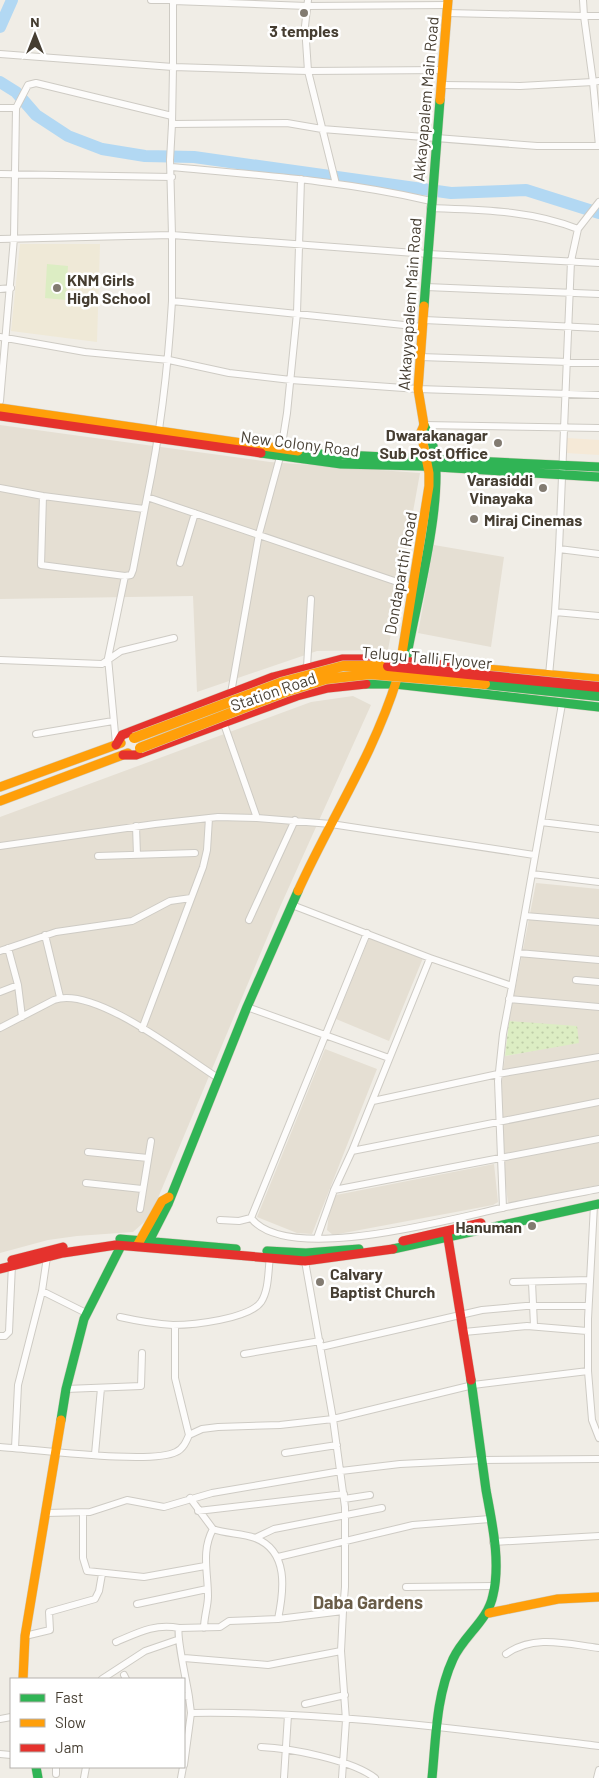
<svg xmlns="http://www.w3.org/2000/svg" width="599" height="1778" viewBox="0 0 599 1778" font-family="Barlow,sans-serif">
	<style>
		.residential { fill: #e5dfd3 }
		.commercial { fill: #f5e9d7 }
		.education { fill: #efe9d7 }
		.green { fill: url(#green-dots) }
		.pitch { fill: #dcedc3 }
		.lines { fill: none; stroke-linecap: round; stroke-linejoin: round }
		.river { stroke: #b2d8f3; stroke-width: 12 }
		.street-casing { stroke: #cecbc4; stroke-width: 8 }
		.fast-casing { stroke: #d1ccbd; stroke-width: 10 }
		.slow-casing { stroke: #d1ccbd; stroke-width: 10 }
		.jam-casing { stroke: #d1ccbd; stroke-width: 10 }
		.street { stroke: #fdfcfb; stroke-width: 6 }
		.fast { stroke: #30b455; stroke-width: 9 }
		.slow { stroke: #ff9f0a; stroke-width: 9 }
		.jam { stroke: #e5322d; stroke-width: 9 }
		.fast-bridge-casing { stroke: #d4cab1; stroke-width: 11; stroke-linecap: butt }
		.slow-bridge-casing { stroke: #d4cab1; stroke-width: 11; stroke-linecap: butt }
		.jam-bridge-casing { stroke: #d4cab1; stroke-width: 11; stroke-linecap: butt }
		.fast-bridge { stroke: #30b455; stroke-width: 10 }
		.slow-bridge { stroke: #ff9f0a; stroke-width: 10 }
		.jam-bridge { stroke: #e5322d; stroke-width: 10 }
		.poi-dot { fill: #827b71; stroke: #fff; stroke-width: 2 }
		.labels { text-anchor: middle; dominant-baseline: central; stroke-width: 5; stroke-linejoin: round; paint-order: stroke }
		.poi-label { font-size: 16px; font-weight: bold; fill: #463e32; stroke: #fff; text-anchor: start }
		.street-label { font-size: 16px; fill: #463e32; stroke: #fff }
		.neighbourhood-label { font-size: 18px; font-weight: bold; fill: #6a5d48; stroke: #fff }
	</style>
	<defs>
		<pattern id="green-dots" width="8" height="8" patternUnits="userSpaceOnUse" patternTransform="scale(1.25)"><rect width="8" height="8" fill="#dcedc3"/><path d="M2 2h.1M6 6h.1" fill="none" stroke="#becca8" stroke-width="1.8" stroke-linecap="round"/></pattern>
	</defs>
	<rect width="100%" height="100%" fill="#f0ede6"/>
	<path class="residential" d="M0,425l270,37 150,11 -32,177 -71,1 -120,41 -4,-96 -193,3z
		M434,545l70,12 -13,90 -73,-14z
		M353,696l18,9 -91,202 -130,310 -17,15 -56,4 -29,4 -48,13v-436l311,-115z
		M536,883l63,6v296l-91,18 -5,-41 -1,-81 3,-25 74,-14 -35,-17 -35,-4z
		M370,936l53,22 -34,83 -53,-22z
		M325,1049l52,20 -65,165 -15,-1 -40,-16z
		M494,1164l4,38 -5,3 -160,30 -6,-5 4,-34z"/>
	<path class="commercial" d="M567,438l32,2v15l-33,-2z"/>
	<path class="education" d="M20,244h80l-3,98 -86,-11z"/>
	<path class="green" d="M509,1021l68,5 2,17 -74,13z"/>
	<path class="pitch" d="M47,264l21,2 -2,34 -21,-2z"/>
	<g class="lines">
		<path class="river" d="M0,27l12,-27
			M0,82l16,10 20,23 32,21 34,13 43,7 49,1 257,36 75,-3 73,23"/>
		<g class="street-casing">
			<path id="street" d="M151,0h22
				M308,0l-3,26 3,45 28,113
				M583,0l1,16h15
				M447,13l137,3 9,66 6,-1
				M0,54l173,13v-66l134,5 141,-1
				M442,85l78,1 73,-4 6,64h-62l-215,-17 -35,-6 -115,1 1,-57 135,4 135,-1
				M0,108h16l-2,130 -14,163
				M16,108l12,-23 8,-2 136,33
				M172,124l-2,36 2,75 256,19 171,9
				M171,167c87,8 175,14 260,34
				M0,174l172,3
				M430,208c51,2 101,2 148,21
				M0,239l172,-4v66l251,26
				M426,287l173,7
				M0,289l11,-1
				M172,301c-4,68 -11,129 -25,196l268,91
				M424,320l175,8
				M0,337l85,15 84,8 60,13 62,7 127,9 181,6
				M420,357l179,6
				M424,425l175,3
				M0,488l43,8 101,13
				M43,496l-2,69 84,11 6,-1 2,-5 14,-73
				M559,549l12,-288 7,-32 21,-27
				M180,563l15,-50
				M555,612l4,-63 40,5
				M0,660l102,4 19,-13 53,-13
				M307,667l4,-68
				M549,675l6,-63 44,4
				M231,693l28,-159 21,-77 7,-44 10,-100 4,-134
				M224,724l33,94
				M36,734l77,-13
				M116,744l-8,-86 17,-82
				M541,822l58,7
				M136,826l1,29
				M0,846l155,-22 63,-7 39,1 74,6 203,31
				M98,856l97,-3
				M532,874l67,8
				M292,905l138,53 82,28 -9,48 -5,47 5,127
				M525,916l74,6
				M249,920l46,-100
				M45,935l15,62
				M8,948l10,37 4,32
				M0,951l56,-19 76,-11 38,-20 21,-3
				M518,953l81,7
				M430,958l-78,193 247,-49
				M576,980l23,2
				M512,986l50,-282
				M0,992l18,-7
				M509,999l90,8
				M247,1007l142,51
				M0,1028l54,-28c40,-15 129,56 164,78
				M142,1029l61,-162 4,-17 2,-32
				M373,1101l125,-27 101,-17
				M88,1152l60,6
				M86,1183l56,6
				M334,1190l265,-51
				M140,1209l11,-68
				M251,1218c36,47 199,1 251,-10 32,-7 65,-13 97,-19
				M220,1220l19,1 12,-3 116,-285
				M317,1238l17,-48 18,-39
				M47,1257l-5,34 44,22
				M513,1282l77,-2
				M532,1282l2,44
				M120,1317c18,4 35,7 53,8 20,0 76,-6 88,-23 8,-12 7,-31 9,-45
				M175,1325v53l14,57
				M464,1332l63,-6 60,5
				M0,1336h5l4,-4 3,-68
				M321,1347l161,-37 44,-4h62
				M244,1354l76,-13
				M588,1371l4,49 7,18
				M66,1389l75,-3 1,-33
				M0,1447c34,2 151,18 176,5 7,-3 10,-10 13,-17l13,-6 16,-2 62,-2 53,-6 -28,-158
				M15,1448l3,-63 24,-94
				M285,1453l52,-8
				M95,1454l6,-66
				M190,1498l23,31c13,5 29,4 42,9 34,13 29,52 23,81
				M344,1499l26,-4
				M198,1511l146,-17
				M45,1513l45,-1 37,-12 37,7 48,-14 129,-22 59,-7 82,-4 117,-1
				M83,1513v45l4,13 57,6 61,-11
				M255,1538l19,-9 108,-21
				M493,1542l106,-6
				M278,1557l135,-32 77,-6
				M406,1587l88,-1
				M137,1604l70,-15
				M204,1628c0,-11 4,-22 4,-32 0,-24 -7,-45 5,-67
				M25,1636l25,-6 -1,-18 46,-13 4,-8 3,-17
				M116,1642c21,-9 39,-19 63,-14
				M341,1651l2,-40
				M506,1654c28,-20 61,-10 93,-6
				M184,1658l84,7 73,-14 5,69 -4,58
				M124,1675l2,4
				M102,1679l43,-28 32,-11
				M184,1696l5,1 2,16
				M189,1697c-2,-14 -13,-61 -10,-69l41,-1 9,-6 49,-2 65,-8 2,-24v-80l-12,-88 140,-34 115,-14v-52l6,-114
				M305,1704l40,-9
				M0,1719l11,-2
				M261,1747c29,1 91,13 114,31
				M0,1754l11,1
				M184,1765l7,-52c136,-2 273,17 408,33
				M56,1774v-7
				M84,1778l2,-11
				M181,1778l2,-11
				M284,1778l4,-63
				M597,1778l2,-8"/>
		</g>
		<g class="fast-casing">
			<path id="fast" d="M424,306l16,-206
				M298,451l23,3 278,13
				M261,453l80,11 80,2 178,11
				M402,661l5,-6c9,-52 40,-165 25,-213 -2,-5 -5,-11 -8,-17
				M366,684h29l204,23
				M120,1239l116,10
				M146,1247l22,-43 79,-197 51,-116
				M393,1249l206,-45
				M267,1251l39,2 53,-4
				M61,1420l5,-31 18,-70 40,-79
				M36,1767l2,11
				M432,1778c4,-40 4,-82 21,-119 11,-24 35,-38 40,-64 8,-33 -1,-72 -7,-105 -5,-37 -10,-73 -15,-110"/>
		</g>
		<g class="slow-casing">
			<path id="slow" d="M440,100l8,-100
				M0,408l298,43
				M400,666l29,-180v-13l-8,-41 3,-7 -6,-36 6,-83
				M453,666l146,13
				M0,787l121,-44
				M0,801l128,-48
				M298,891c33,-73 75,-135 99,-212
				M138,1244l24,-43 7,-4
				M489,1613l69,-14 41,-2
				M23,1679l2,-43 36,-216"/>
		</g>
		<g class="jam-casing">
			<path id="jam" d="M0,416l261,37
				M116,745l6,-10 151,-58 69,-18h39l72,7
				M123,755h13l161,-59 31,-8 38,-4
				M447,1232l24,148
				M403,1241l78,-18
				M12,1260l51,-13
				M0,1269l63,-16 53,-8 189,16 88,-12"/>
		</g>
		<use href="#street" class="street"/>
		<use href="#fast" class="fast"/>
		<use href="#slow" class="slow"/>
		<use href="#jam" class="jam"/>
		<g class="fast-bridge-casing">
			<path id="fast-bridge" d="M485,684l114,12"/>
		</g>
		<g class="slow-bridge-casing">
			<path id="slow-bridge" d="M134,738l149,-56 60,-16h45
				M140,748l145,-56 41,-13 44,-5 115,10"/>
		</g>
		<g class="jam-bridge-casing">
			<path id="jam-bridge" d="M388,666l211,21"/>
		</g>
		<use href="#fast-bridge" class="fast-bridge"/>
		<use href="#slow-bridge" class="slow-bridge"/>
		<use href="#jam-bridge" class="jam-bridge"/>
	</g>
	<g class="poi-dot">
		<circle cx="304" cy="13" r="5"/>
		<circle cx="57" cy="288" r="5"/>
		<circle cx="498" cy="443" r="5"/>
		<circle cx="543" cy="488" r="5"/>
		<circle cx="474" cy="519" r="5"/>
		<circle cx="532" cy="1226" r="5"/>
		<circle cx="320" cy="1282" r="5"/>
	</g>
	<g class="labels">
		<g class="poi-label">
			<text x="304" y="30" text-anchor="middle">3 temples</text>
			<text x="67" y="279">KNM Girls<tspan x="67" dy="18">High School</tspan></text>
			<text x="488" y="434" text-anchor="end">Dwarakanagar<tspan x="488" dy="18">Sub Post Office</tspan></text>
			<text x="533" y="479" text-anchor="end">Varasiddi<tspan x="533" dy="18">Vinayaka</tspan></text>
			<text x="484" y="519">Miraj Cinemas</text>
			<text x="522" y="1226" text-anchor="end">Hanuman</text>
			<text x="330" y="1273">Calvary<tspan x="330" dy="18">Baptist Church</tspan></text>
		</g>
		<g class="street-label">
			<text transform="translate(425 99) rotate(-85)">Akkayapalem Main Road</text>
			<text transform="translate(409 304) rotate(-86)">Akkayyapalem Main Road</text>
			<text transform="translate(300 443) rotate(7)">New Colony Road</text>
			<text transform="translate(400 573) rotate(-80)">Dondaparthi Road</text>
			<text transform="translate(427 657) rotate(5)">Telugu Talli Flyover</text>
			<text transform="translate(273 691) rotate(-19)">Station Road</text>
		</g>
		<g class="neighbourhood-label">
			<text x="368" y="1602">Daba Gardens</text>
		</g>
	</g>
	<rect x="10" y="1678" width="175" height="90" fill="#ffffff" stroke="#b5b2ad"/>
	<rect x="20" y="1694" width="25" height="8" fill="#30b455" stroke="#b5b2ad"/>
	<text x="55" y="1703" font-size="15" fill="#463e32">Fast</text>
	<rect x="20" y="1719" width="25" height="8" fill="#ff9f0a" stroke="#b5b2ad"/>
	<text x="55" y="1728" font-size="15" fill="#463e32">Slow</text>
	<rect x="20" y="1744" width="25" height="8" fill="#e5322d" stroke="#b5b2ad"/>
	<text x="55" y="1753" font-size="15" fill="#463e32">Jam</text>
	<g transform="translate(35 35)" stroke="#ffffff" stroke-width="4" paint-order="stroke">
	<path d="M0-4L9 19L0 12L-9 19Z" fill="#463e32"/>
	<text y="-8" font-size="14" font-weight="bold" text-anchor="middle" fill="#463e32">N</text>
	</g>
</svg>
